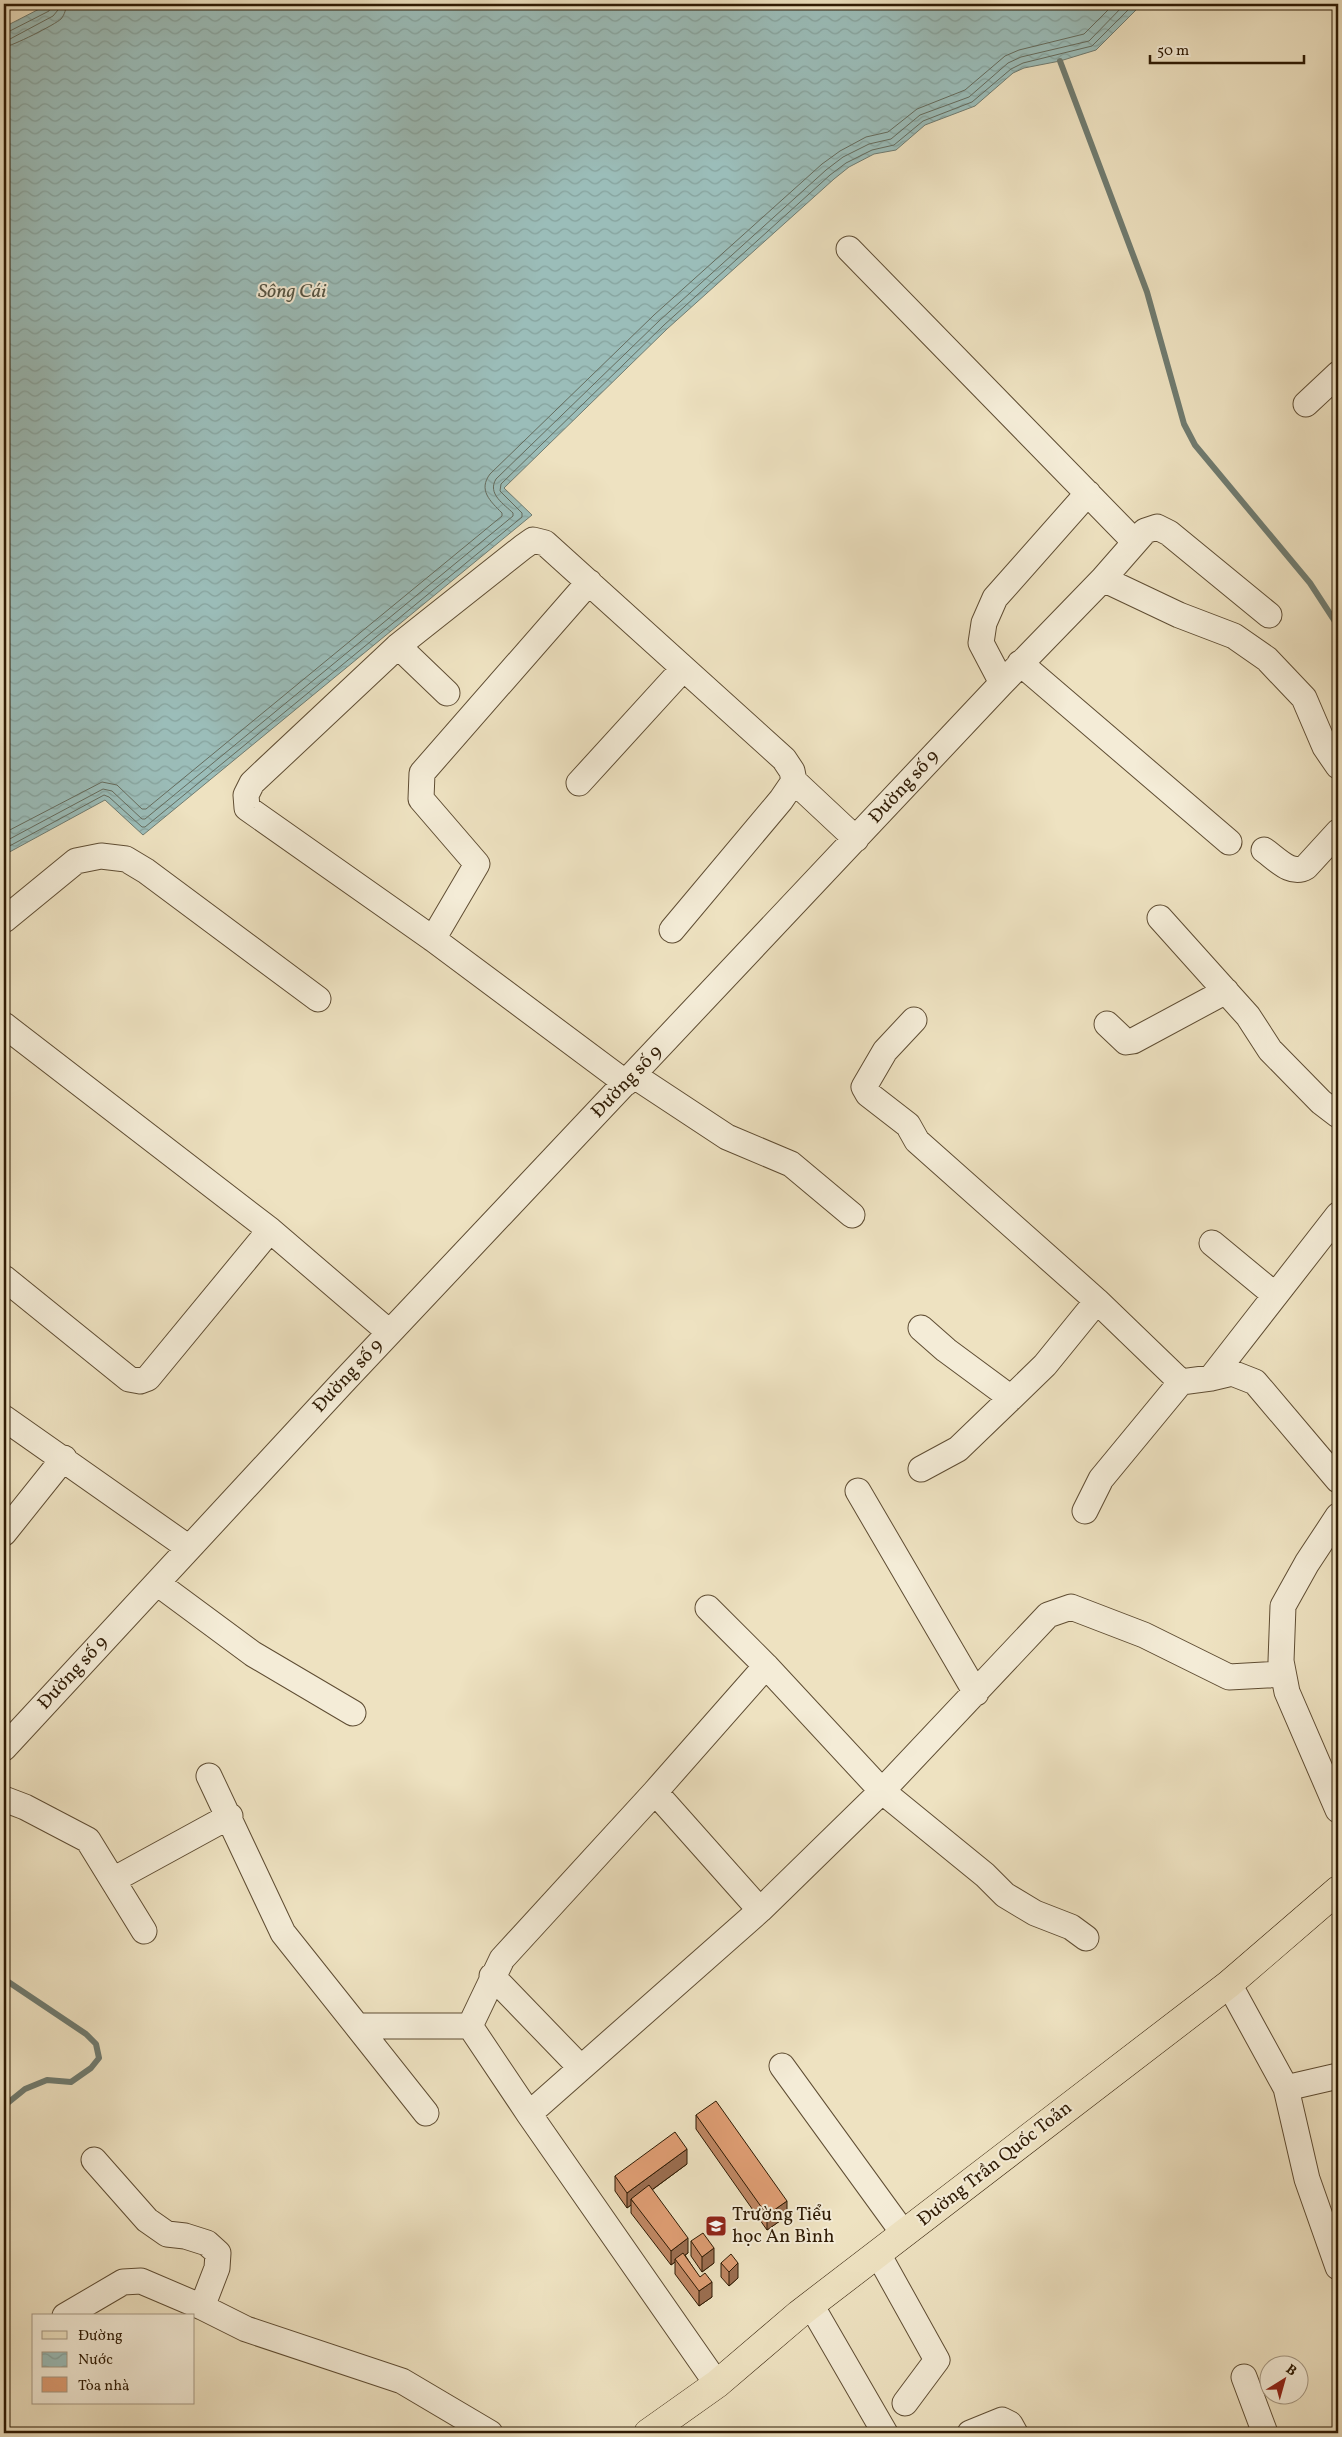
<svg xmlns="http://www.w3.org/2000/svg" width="1342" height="2437" viewBox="0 0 1342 2437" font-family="Vollkorn,serif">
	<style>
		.water { fill: url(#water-waves); stroke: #707c71 }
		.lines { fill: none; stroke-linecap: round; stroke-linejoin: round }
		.shore { stroke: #656c5e; stroke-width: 1 }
		.stream { stroke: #707c71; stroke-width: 6 }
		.minor-casing { stroke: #5f4d33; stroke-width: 27 }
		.major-casing { stroke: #2f1b04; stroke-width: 29 }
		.minor { stroke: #f4ecd7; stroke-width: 25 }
		.major { stroke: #eee2c1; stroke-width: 28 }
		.wall { fill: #bf8763; stroke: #2f1b04 }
		.shaded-wall { fill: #9b6e50; stroke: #2f1b04 }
		.building { fill: #de9d73; stroke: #2f1b04 }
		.labels { text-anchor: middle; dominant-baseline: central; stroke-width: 4; stroke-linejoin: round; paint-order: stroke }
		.street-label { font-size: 19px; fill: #2f1b04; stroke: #f4ecd7 }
		.poi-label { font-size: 19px; fill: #2f1b04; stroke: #f4ecd7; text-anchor: start }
		.water-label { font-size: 20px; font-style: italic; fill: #555443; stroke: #f4ecd7 }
	</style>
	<defs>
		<pattern id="water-waves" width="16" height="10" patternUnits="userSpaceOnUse" patternTransform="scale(1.25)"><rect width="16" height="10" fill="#9bbdb9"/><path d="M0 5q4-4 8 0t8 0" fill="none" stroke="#86a29d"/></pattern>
	</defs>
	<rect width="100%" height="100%" fill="#eee2c1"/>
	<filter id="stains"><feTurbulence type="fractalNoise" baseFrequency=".004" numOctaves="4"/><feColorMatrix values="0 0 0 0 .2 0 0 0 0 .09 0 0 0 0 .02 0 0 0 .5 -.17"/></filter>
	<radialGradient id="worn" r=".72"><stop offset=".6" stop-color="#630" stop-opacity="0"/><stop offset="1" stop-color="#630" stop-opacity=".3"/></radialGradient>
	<path class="water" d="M49,4h1093l-46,46 -36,11 -36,7 -11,5 -38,33 -50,19 -29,25 -22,4 -25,13 -15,12 -167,150 -163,159 28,27 -389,320 -38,-35 -101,55v-825l6,-6z"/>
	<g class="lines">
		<path class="shore" d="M4,34l45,-23 3,-7
			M4,40l6,-1 43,-23 5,-6 1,-6
			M4,47c7,0 52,-23 57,-28 4,-5 5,-10 5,-15
			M4,833l98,-51 15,3 25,24h4l356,-293v-3c-12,-12 -24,-23 -12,-39l164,-159 168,-151 18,-13 26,-14 22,-5 29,-23 48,-19 40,-34 14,-6 65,-16 30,-30
			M4,842l99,-53 9,2 30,28h3l368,-303v-3c-9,-9 -26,-19 -17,-34l163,-158 167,-151 17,-13 26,-13 22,-5 29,-24 49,-18 39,-34 13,-6 68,-16 36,-37
			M4,849l100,-54 5,2 33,30h3l377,-310v-4l-22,-22 1,-7 163,-159 166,-150 16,-12 26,-13 22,-5 29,-24 49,-19 39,-33 12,-6 69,-17 42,-42"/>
		<path class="stream" d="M1060,61l87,231 37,132 11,21 115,138 28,43
			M4,1979l82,55 10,10 3,14 -8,10 -20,14 -24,-2 -22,9 -21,17"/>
		<g class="minor-casing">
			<path id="minor" d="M849,249l286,293
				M1306,404l32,-30
				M1103,579l76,36 55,21 33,23 37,39 21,49 13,19
				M398,646l49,47
				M1020,663l209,179
				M1002,683l-21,-40 3,-20 11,-25 93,-105
				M794,781l62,58
				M579,783l104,-114
				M1264,850c13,9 27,26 42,17l32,-35
				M1160,918l88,98 22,34 51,52 17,13
				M4,920l72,-59 25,-5 25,3 20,12 172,128
				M433,939l44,-75 -56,-65 1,-26 167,-191
				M914,1020l-29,31 -21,36 4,7 40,31 9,16 180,160 84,81 30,-4 21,-5 23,9 83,98
				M1107,1024l19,18 7,-1 93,-50
				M4,1025l266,205 119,102
				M633,1075l94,62 64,27 61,51
				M626,1083l-193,-144 -186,-131 -1,-13 6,-12 146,-137 125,-99 10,-7 12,3 239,216 8,12 2,10 -13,19 -109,130
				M1212,1243l63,52
				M4,1278l125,101 11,2 8,-3 122,-148
				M921,1328l25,22 65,48
				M1211,1378l127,-163
				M4,1418l185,130
				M921,1469l37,-20 53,-51 34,-33 52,-64
				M858,1491l118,202
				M1085,1511l16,-32 80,-97
				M1338,1516l-31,47 -24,43 -2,55 6,31 51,118
				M4,1533l60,-75
				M157,1583l96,71 100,59
				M708,1608l58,58 116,125 103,84 20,20 30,18 36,14 15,11
				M4,1748l339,-366 659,-699 101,-104 42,-48 12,-4 12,6 100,82
				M209,1776l74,157 74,93h113
				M655,1792l105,118
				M4,1799l21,8 63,33 56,91
				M113,1880l117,-64
				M492,1976l89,92
				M1229,1984l57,104
				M357,2026l69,87
				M782,2066l122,168
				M1338,2076l-52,12 21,91 31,88
				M529,2114l231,-204 122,-119 166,-176 23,-8 73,28 85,42 54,-3
				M94,2160l53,60 20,14 18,2 22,7 11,10 -1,15 -15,39
				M878,2254l59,106 -32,43
				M811,2305l74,128
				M65,2316l58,-34 18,-1 61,26 44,22 156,52 88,52
				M1244,2377l21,56
				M717,2384l-188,-270 -59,-88 32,-67 153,-167 111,-126
				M970,2433l32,-13 8,4 5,9"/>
		</g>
		<g class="major-casing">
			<path id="major" d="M648,2433l69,-49 82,-70 430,-330 109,-94"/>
		</g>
		<use href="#minor" class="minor"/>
		<use href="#major" class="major"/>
	</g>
	<path class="wall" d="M696,2115l91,101 -20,14 -71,-101z
		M687,2164l-35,26 36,63 -3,2 27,42 -13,9 -24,-32v-12l-4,3 -40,-52v-8l-4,3 -12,-17v-15z
		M691,2241l23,22 -12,9 -11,-16z
		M721,2263l17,15 -9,8 -8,-9z"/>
	<path class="shaded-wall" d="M687,2149v15l-53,39 -3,-4v6l-4,3v-15z
		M787,2201v15l-20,14v-15z
		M688,2238v15l-11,8 -2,-2v3l-4,3v-14z
		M714,2248v15l-12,9v-15z
		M738,2263v15l-9,8v-14z
		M712,2282v15l-13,9v-15z"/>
	<path class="building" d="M716,2101l71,100 -20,14 -71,-100z
		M675,2132l12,17 -60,44 -12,-17z
		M649,2185l39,53 -17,13 -40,-52z
		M703,2233l11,15 -12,9 -11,-16z
		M683,2253l17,24 5,-4 7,9 -13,9 -24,-32z
		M731,2254l7,9 -9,9 -8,-9z"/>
	<defs>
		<g id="school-square" transform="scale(1.125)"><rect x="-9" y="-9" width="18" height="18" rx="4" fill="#8f2418" stroke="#f4ecd7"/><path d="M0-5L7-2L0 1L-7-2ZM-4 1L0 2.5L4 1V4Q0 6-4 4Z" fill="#fff"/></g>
	</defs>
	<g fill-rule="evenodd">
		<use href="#school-square" x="716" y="2226"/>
	</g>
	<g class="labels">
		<g class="street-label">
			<text transform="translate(904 787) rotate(-47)">Đường số 9</text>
			<text transform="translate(627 1082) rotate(-46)">Đường số 9</text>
			<text transform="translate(348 1376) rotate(-47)">Đường số 9</text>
			<text transform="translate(73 1673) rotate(-47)">Đường số 9</text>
			<text transform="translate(995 2164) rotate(-38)">Đường Trần Quốc Toản</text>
		</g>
		<g class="poi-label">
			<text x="732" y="2215">Trường Tiểu<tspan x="732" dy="22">học An Bình</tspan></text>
		</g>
		<g class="water-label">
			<text x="292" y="292">Sông Cái</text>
		</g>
	</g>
	<rect width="1342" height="2437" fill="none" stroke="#eee2c1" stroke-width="20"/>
	<rect x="5" y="5" width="1332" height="2427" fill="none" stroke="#2f1b04" stroke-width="2.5"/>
	<rect x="10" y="10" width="1322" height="2417" fill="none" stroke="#2f1b04"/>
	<rect x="32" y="2314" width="162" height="90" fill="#f4ecd7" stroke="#a59883"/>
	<rect x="42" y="2331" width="25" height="8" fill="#eee2c1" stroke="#a59883"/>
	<text x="78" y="2340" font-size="15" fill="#2f1b04">Đường</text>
	<rect x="42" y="2352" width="25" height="15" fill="url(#water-waves)" stroke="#a59883"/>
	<text x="78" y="2364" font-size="15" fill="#2f1b04">Nước</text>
	<rect x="42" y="2377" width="25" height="15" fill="#de9d73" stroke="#a59883"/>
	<text x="78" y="2390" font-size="15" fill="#2f1b04">Tòa nhà</text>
	<g transform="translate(1284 2380) rotate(37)"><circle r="24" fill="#f4ecd7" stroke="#a59883"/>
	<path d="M0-4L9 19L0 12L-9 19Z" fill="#8f2418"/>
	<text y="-8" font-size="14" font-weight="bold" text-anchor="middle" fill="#2f1b04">B</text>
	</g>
	<path d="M1150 55v8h154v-8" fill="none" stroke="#2f1b04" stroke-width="2.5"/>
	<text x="1157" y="55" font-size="15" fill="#2f1b04" stroke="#f4ecd7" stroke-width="4" paint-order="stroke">50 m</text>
	<rect width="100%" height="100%" filter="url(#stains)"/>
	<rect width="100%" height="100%" fill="url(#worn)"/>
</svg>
